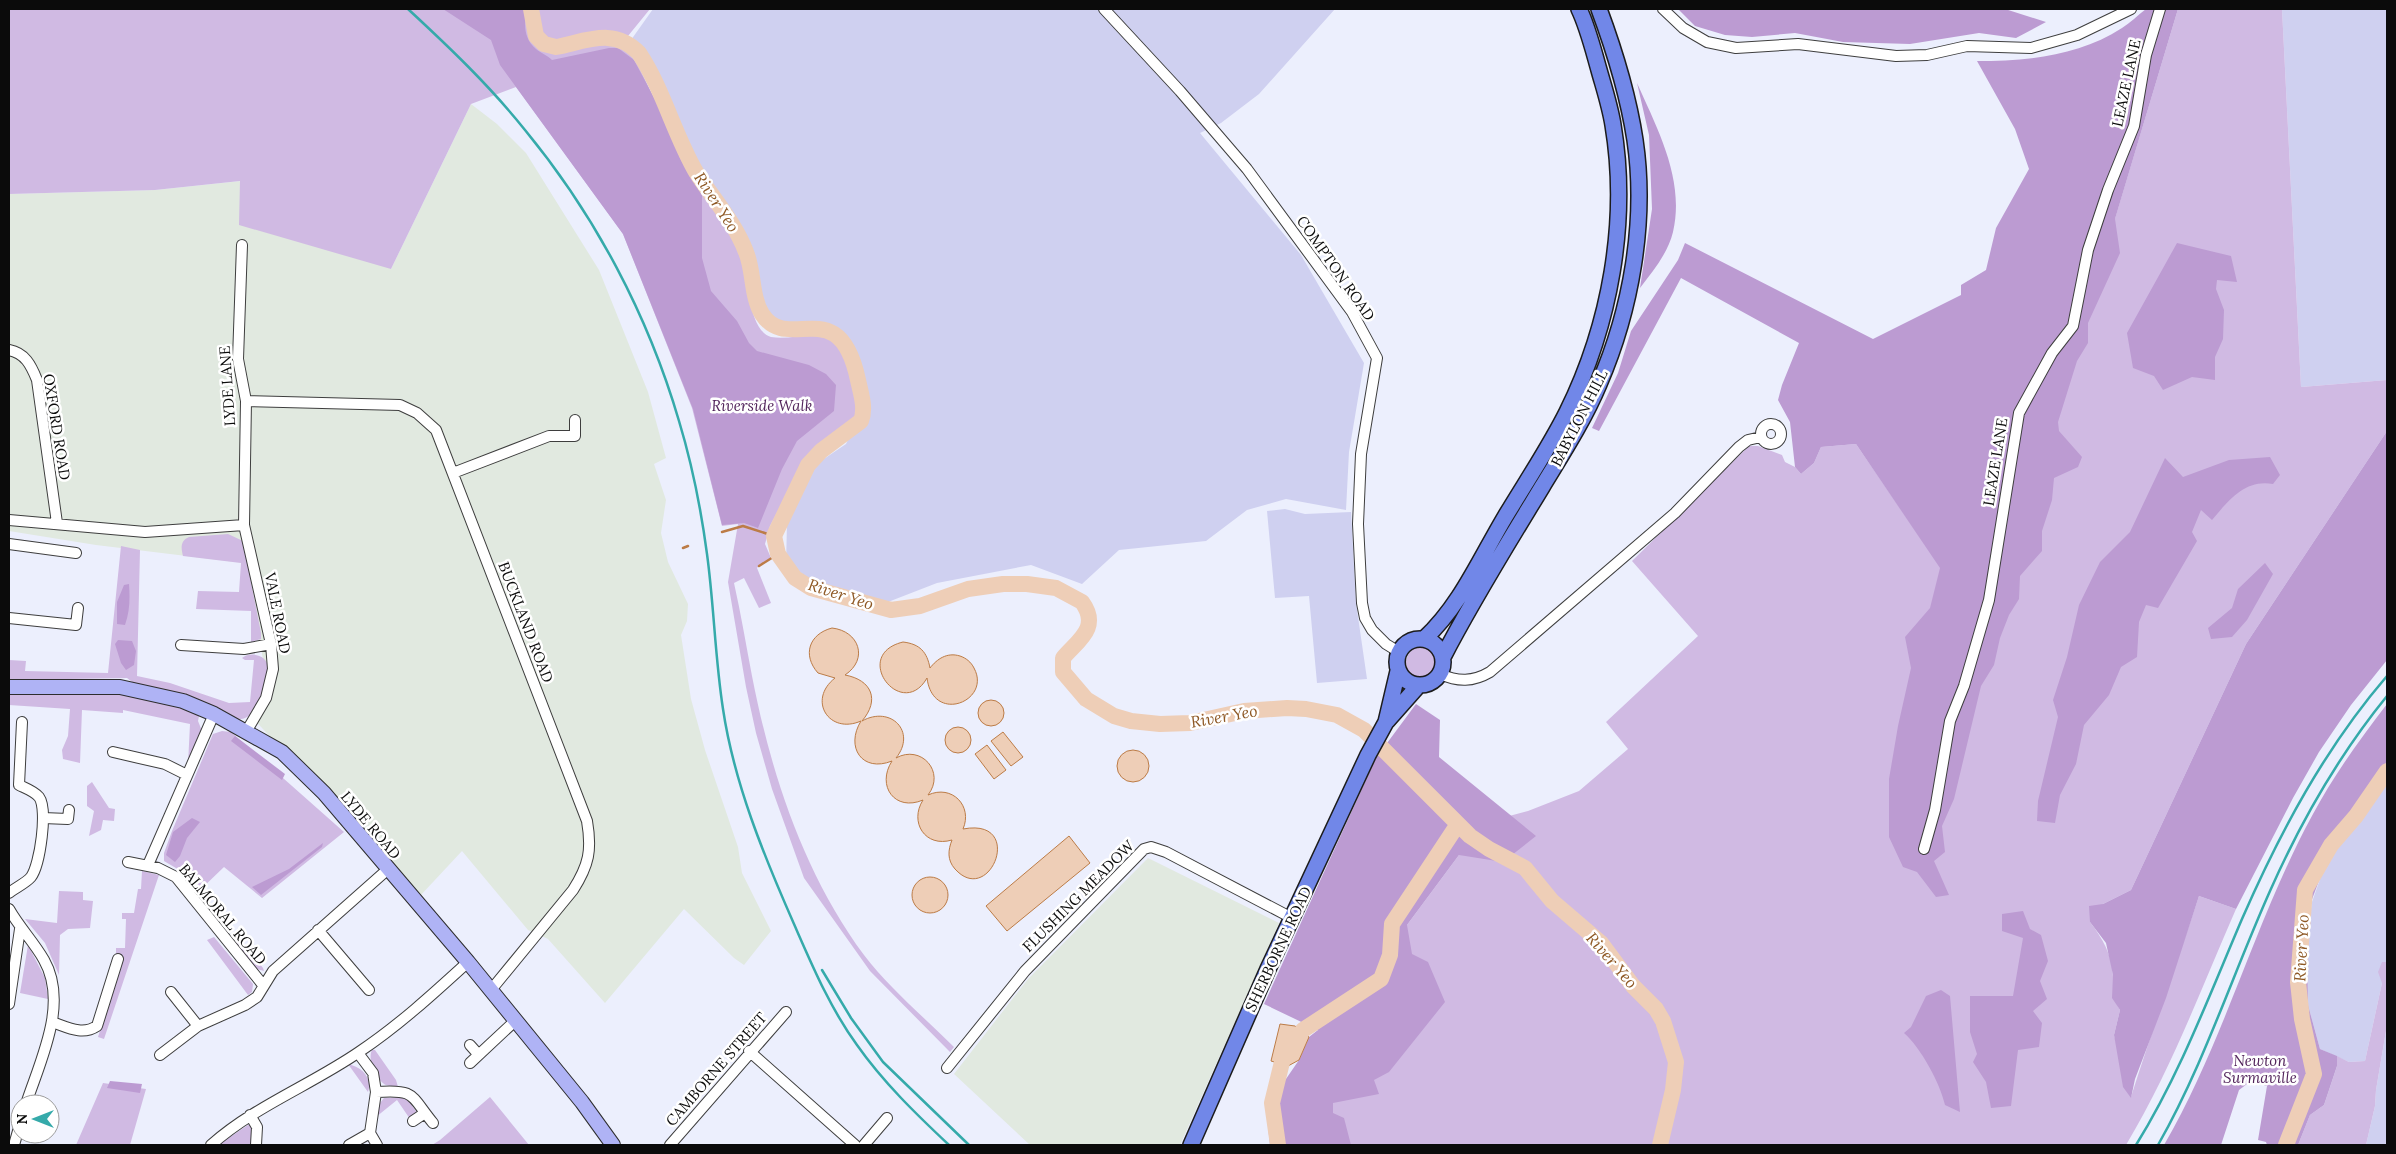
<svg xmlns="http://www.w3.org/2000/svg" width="2396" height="1154" viewBox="0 0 2396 1154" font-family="Lora,serif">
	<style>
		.industrial { fill: #e1e9e0 }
		.farmland { fill: #cfd0f0 }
		.green { fill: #d0bae3 }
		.forest { fill: #bc9bd2 }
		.water { fill: #eeceb7; stroke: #bc7c47 }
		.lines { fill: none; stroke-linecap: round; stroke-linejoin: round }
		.stream { stroke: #bc7c47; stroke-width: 2.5 }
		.river { stroke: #eeceb7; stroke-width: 16 }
		.street-casing { stroke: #3e3e3e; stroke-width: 12 }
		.secondary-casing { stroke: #2d2d2d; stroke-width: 16 }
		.primary-casing { stroke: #1c1c1c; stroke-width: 18 }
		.street { stroke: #fff; stroke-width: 10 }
		.secondary { stroke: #afb3f5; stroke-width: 14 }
		.primary { stroke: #7187e8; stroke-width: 15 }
		.rail { stroke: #35aaaa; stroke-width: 2.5 }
		.labels { text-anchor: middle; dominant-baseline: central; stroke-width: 5; stroke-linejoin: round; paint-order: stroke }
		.street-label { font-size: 15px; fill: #0b0b0b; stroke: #fff }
		.park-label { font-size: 15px; font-style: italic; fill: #52245b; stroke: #fff }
		.water-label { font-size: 16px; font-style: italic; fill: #8e5824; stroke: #fff }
	</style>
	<rect width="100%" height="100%" fill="#eceffd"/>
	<path class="industrial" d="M471,104l26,20 29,29 73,117 49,122 18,66 -12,6 12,36 -5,33 7,29 20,42 -1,17 -6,14 10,64 14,51 33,97 4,26 29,58 -27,34 -10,-7 -50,-49 -79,94 -57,-64 -20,-9 -66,-79 -42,45 -172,-183 17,-44 -21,-106 -148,-18 -87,-14v-337l146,-4 86,-9 150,88z
		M1148,858l131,65 -99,222h-150l-76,-71 74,-95z"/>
	<path class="farmland" d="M653,9h682l-76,85 -38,29 -21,10 101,122 63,108 -15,89 -3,58 -60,-11 -39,11 -41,31 -87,9 -37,34 -51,-19 -94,18 -49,19 -61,-9 -41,-26 1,-45 25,-55 34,-23 17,-36 -7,-35 -25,-40 -61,-10 -21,-31 -2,-40 -26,-46 -28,-40 -62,-126z
		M2282,9h105v371l-86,7z
		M1285,509l20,5 46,-2 5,91 11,76 -50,4 -8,-87 -34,2 -8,-87z
		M2385,764l2,2v196h-5v21l-17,78 -16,1 -29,-13 -12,-44 -1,-69 5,-34 14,-40 34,-46 -1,-12z
		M2387,1025v120h-21l9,-39 1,-16z"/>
	<path class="green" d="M9,9h641l-31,38 11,7 8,11c18,34 29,71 49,104 17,30 44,56 56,90 7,20 4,70 28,78 17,3 34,-4 51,-1 30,6 43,62 34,87l-32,20 -21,20 -33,63 -5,18 6,14 -11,6 -3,4 14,35 -12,5 -15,-30 -10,5c7,31 12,62 18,93 19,98 52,198 112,279 26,34 60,62 90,92l-4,5 -80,-81 -66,-93 -32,-89 -16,-56 -10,-46 -18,-105 10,-58 -16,2 -30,-118 -69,-174 -107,-147 -45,17 -80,165 -152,-44 1,-44 -85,9 -146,4z
		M2178,9h104l19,378 86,-7v51l-141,213 -115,246 -28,14 -13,18c13,17 22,33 23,54 1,16 -2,19 7,34l-6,25 17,62c21,-67 46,-134 68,-201l37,13c-35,80 -65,161 -110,236h-833l105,-170 9,-50 52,-70 13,-29 56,-15 51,-20 49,-42 -22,-27 92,-86 -66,-75 117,-115h9l24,9 3,7 10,5 6,7 13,-11 7,-16 35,-3 85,124 51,60z
		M228,534l15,7 18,92v6l-10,3v-31l-55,-2 2,-18 41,1 2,-29 -58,-7c-2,-8 -3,-15 6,-19z
		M121,546l19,4 -3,126 33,7 59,20 21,-1 4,-42h-9l-3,-2c9,-7 26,-3 26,10 0,13 -10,45 -23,50 -7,4 -18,-4 -25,-7 -26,-12 -56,-18 -84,-26l-9,-7 -118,2v-20l17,1 -1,10 83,2z
		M1406 663a17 17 0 1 1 34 0a17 17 0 1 1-34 0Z
		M56,691c12,7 28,1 42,1 32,0 73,8 101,24l-1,5 4,10 -14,33 2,-40 -67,-14v3l-41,-3 -2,53 -17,-4 -1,-9 6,-14 2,-27 -61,-4v-13z
		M222,731l9,1 113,100 -82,66 -38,-31 -26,25 -17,-21 -17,-10v-8l8,-22 41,-97z
		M92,782l17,26 6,1 -1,12 -11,-1 -2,10 -12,6 5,-25 -7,-5v-20z
		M142,871l17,4 -55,164 -6,-2 25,-77 -7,-3v-9h9l1,-29h-4v-6h12l4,-24h3z
		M59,891l24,1v8l10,1 -3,27 -22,1 -8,6 -1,40 -14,-32 -20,-24 32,4z
		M237,935l26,33 1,3c-14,-2 -23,-20 -29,-31z
		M214,937l39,47 -1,8 -4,3 -41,-55z
		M28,945l17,33 3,21 -28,-6z
		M2382,962h5v63l-11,65 -1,16 -9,39h-68l12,-30 14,-10 13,-39v-10l12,6 16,-1 17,-78 -4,-11z
		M372,1050h3l21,30 2,7c-4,-1 -9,-1 -12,-2 -10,-5 -19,-26 -14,-35z
		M348,1064c13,3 25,13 20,28z
		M103,1083l43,6 -16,56h-54z
		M406,1097l12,17 -8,5 -13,-19 -21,17v-9l8,-10z
		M490,1097l39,48h-97l8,-5z
		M252,1124l-1,21h-33l30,-20z"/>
	<path class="forest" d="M443,9h84c-3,14 -4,29 9,40 5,4 11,6 16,11l57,-12h9l16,12 24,45 23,55 21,33v65l9,33 26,30 12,22 8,8 52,14 17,9 10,11 -2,26 -37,30 -15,28 -24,59 -14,-5 -22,2 -29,-116 -70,-175 -123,-169 -9,-25z
		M1678,9h327l41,13 -30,16 -37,-5 -69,11 -67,-2 -48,-9 -43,4 -27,-2 -30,-9z
		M2146,9h32l-63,210 5,34 -32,70v20l-11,18 -19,61 1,9 23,26 -4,10 -24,11 -2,22 -10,31v20l-22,25 -1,23 -10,16 -9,23 -6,27 -13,21 -27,113 -12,27 3,26 -11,9 15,34 -13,2 -19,-25 -14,-5 -14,-30v-58l9,-53 13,-58 -6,-31 25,-29 10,-40 -84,-124 -35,3 -7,16 -13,11 -6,-7 -5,-45 -12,-22 4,-15 17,-42 -118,-65 -82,153 -7,-3 26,-55 13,-42 47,-71 7,-17 188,96 88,-44v-10l25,-15 10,-42 33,-59 -14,-40 -38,-68c50,0 102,-5 145,-33 8,-5 16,-13 24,-19z
		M1637,83c21,47 48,97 36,149 -5,21 -20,39 -33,56l12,-79 -3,-74z
		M2177,243l54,13 6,26 -20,-2 -1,9 8,21 -1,29 -8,18v23l-23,-3 -29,13 -9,-14 -21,-8 -6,-35z
		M2387,431v229l-36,45 -32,47 -26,46 -57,111 -37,-13 -33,102 -31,81 -4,19 -8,-11 -9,-52 6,-25 -8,-12 1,-23 -7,-32 -16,-21 -1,-16 14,-2 28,-14 115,-246z
		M2270,457l10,18 -7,9c-28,-5 -44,16 -61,36l-11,-10 -9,22 5,9 -39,67 -12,-3 -7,17 -2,35 -16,10 -12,28 -25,30 -8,39 -16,31 -5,28 -18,-2 1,-20 20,-84 -5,-17 14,-43 12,-52 21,-43 30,-30 35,-74 18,19 46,-17z
		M2265,563l8,11 -26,46 -15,17 -21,2 -3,-11 24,-20 6,-19z
		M129,584c1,14 1,27 -4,41l-8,-1v-22l7,-17z
		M118,640l14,1 4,10 -2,14 -8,5 -5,-7 -6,-19z
		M1416,704l24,16 -1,37 97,79 -33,26 -44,-7 -52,70 5,29 16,8 17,40 -56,70 -15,8 5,14 -46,9v10l11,5 7,27h-81l-4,-37 33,-48 10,-23 9,-7 -54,-26 112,-246z
		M2387,704v62l-2,-1 -26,39 1,12 -34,46 -15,40 -4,34 1,69 12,44 17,7v10l-13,39 -14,10 -12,30h-31l-1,-3 -8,-2 9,-54 -16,-5 -12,9 -18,55h-57c61,-105 91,-225 149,-331 21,-39 47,-75 74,-110z
		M235,736l50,38 -3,6 -51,-39z
		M192,818l8,4 -13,16 -7,18 -5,6 -9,-7 7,-23z
		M323,843l-1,4 -61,48 -9,-8 37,-18z
		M2023,911l7,18 11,6 7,26 -8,20 7,18 -14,12 9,12 -3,24 -21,3 -7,56 -20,2 -5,-26 -13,-20 4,-8 -7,-22v-36h43l10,-58 -21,-7v-17z
		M1941,990l9,6 10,116 -15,-7c-5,-22 -24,-57 -41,-72l7,-6 15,-31z
		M110,1081l32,3 -2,9 -33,-5z"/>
	<path class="water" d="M832,628c27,3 37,31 13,47 27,5 35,25 17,46 29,-16 55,11 34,37 25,-14 50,14 32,37 24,-11 45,11 35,34 63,-12 27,79 -8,40 -8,-9 -7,-19 -3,-29 -27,8 -43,-18 -29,-40 -28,12 -47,-14 -31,-39 -30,12 -47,-14 -31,-40 -32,14 -54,-21 -26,-43l-17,-5c-16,-18 -9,-39 14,-45z
		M903,642c17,2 24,10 27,26 7,-9 17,-16 30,-12 6,2 11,6 14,12 18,33 -41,57 -47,10 -25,44 -77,-23 -24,-36z
		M978 713a13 13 0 1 1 26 0a13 13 0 1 1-26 0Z
		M945 740a13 13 0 1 1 26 0a13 13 0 1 1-26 0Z
		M1003,732l20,25 -12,9 -20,-25z
		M987,745l19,25 -12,9 -19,-25z
		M1117 766a16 16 0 1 1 32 0a16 16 0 1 1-32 0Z
		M1069,836l21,27 -83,68 -21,-25z
		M912 895a18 18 0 1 1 36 0a18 18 0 1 1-36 0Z
		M1280,1024l15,2 14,11 -10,23 -11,6 -17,-5z"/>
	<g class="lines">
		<path class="stream" d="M722,532l21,-6 31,10
			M683,548l5,-2
			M759,566l19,-12"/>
		<path class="river" d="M531,9l5,27 8,8 12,3c31,-6 58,-20 83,6 24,36 35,81 57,119 17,27 38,49 50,80 8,19 5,44 16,62 26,41 77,-24 96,66 3,14 8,28 3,41l-40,30 -13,14 -34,71 4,18 17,24 16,10 80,22 29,-4 48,-17 35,-5h24l29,4 26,14c19,26 -5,39 -19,56v14l23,27 28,17 17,5 29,3 30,-1 54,-12 43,-3 19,1 31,6 27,15 106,106 19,13 36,19 27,33 49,42 32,43 23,23 7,12 13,41 -3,28 -13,55
			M1278,1145l-6,-42 11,-45 20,-28 78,-51 9,-24 2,-31 66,-100
			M2286,1145l28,-71 -12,-55 -4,-37 7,-92 26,-45 25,-29 31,-45"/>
		<g class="street-casing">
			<path id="street" d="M1104,9l76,82 67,78 105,143 25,46 -16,96 -3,70 4,79 3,15 7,12 14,14 13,8
				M1663,9l20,19 24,14 29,6 62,-4 98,12 31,-1 40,-9 64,2 46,-13 54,-26
				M242,245l-4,114 8,42 -2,124 27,119 2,25 -7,29 -20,34
				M9,350c16,3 22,15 28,30l20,143
				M246,401l154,4 17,8 19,17 151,391c5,29 2,44 -14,69l-82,100
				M1761 434a10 10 0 1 1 20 0a10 10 0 1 1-20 0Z
				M453,473l96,-37h26v-16
				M9,520l136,12 99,-7
				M9,544l67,9
				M9,618l67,7 2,-17
				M181,645l63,4 27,-5
				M1440,674c18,8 33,8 50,-2l185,-159 64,-66 9,-7 13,-3
				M113,752l52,12 22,11
				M43,818l25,1 1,-9
				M1924,849l11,-39 15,-89 14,-35 25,-86 30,-187 33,-60 21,-27 15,-76 20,-60 26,-64 12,-71 14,-46
				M128,862l30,6 18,9 87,108
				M148,865l66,-151
				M9,893c6,-5 17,-10 22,-16 9,-12 17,-68 8,-80 -5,-6 -14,-9 -20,-12l3,-63
				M9,909c10,18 25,33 35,51 25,44 -4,101 -18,144
				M318,930l51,60
				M171,992l27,34
				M9,1004l11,-75
				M52,1022c15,5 30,14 45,4l21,-67
				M470,1045l8,9
				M749,1051l106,94
				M160,1055l38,-29 47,-21 12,-8 16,-26 114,-101
				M470,1063l45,-42
				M947,1068l78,-97 119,-122 7,-2 15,5 126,66
				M376,1092c40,-3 34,3 57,31
				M250,1115l7,12 -1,18
				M413,1121l12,-8
				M370,1133l7,12
				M14,1145l6,-21
				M211,1145c44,-39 100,-60 148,-93 39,-26 74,-58 109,-90
				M349,1145l21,-12 6,-41 -3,-19 -15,-20
				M670,1145l116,-133
				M864,1145l23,-27"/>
		</g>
		<g class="secondary-casing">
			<path id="secondary" d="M9,687h111l63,14 31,13 68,38 42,41 144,169 114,140 31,43"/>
		</g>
		<g class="primary-casing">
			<path id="primary" d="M1397 662a23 23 0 1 1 46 0a23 23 0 1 1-46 0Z
				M1424,639c36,-33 56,-80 81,-122 21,-35 44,-69 62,-105 43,-87 62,-191 46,-287 -3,-19 -9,-37 -14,-55 -6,-21 -11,-42 -20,-61
				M1443,657c30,-58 65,-114 99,-170 20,-33 42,-67 57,-103 32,-74 48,-163 36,-244 -7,-46 -20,-88 -36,-131
				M1387,721l31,-35
				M1191,1145l77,-176 100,-214 18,-33 12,-51"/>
		</g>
		<use href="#street" class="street"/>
		<use href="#secondary" class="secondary"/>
		<use href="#primary" class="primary"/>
		<path class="rail" d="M408,9c41,38 82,77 117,121 70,85 123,185 154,291 13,43 22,88 28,133 7,51 8,104 16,155 11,74 41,147 71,215 18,41 36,84 63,121 26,37 59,69 92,100
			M822,970l29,48 32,44 86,83
			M2136,1145c44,-71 73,-149 106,-226 38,-87 83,-171 145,-243
			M2158,1145c46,-81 74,-169 112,-254 31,-70 69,-136 117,-195"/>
	</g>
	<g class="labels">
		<g class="street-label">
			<text transform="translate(2126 83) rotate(-78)">LEAZE LANE</text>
			<text transform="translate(1336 268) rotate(55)">COMPTON ROAD</text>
			<text transform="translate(227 386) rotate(-94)">LYDE LANE</text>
			<text transform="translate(1579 418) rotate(-63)">BABYLON HILL</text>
			<text transform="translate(57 427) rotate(81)">OXFORD ROAD</text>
			<text transform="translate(1995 462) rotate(-81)">LEAZE LANE</text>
			<text transform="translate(278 613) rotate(79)">VALE ROAD</text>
			<text transform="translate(526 622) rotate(69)">BUCKLAND ROAD</text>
			<text transform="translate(371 825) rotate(50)">LYDE ROAD</text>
			<text transform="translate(1078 896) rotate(-45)">FLUSHING MEADOW</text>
			<text transform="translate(223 914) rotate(50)">BALMORAL ROAD</text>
			<text transform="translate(1278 949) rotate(-65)">SHERBORNE ROAD</text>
			<text transform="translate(716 1069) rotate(-49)">CAMBORNE STREET</text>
		</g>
		<g class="park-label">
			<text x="762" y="405">Riverside Walk</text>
			<text x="2260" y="1060">Newton<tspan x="2260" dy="17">Surmaville</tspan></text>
		</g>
		<g class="water-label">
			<text transform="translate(717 202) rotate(57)">River Yeo</text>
			<text transform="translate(841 594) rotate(18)">River Yeo</text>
			<text transform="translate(1224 716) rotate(-10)">River Yeo</text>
			<text transform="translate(2301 948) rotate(-87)">River Yeo</text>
			<text transform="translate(1612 960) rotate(49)">River Yeo</text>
		</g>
	</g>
	<rect width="2396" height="1154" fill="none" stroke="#0b0b0b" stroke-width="20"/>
	<g transform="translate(35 1119) rotate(270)"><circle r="24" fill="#ffffff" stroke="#9d9d9d"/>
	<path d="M0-4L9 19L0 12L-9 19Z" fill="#35aaaa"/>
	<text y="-8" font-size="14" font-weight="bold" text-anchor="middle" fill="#0b0b0b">N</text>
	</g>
</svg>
